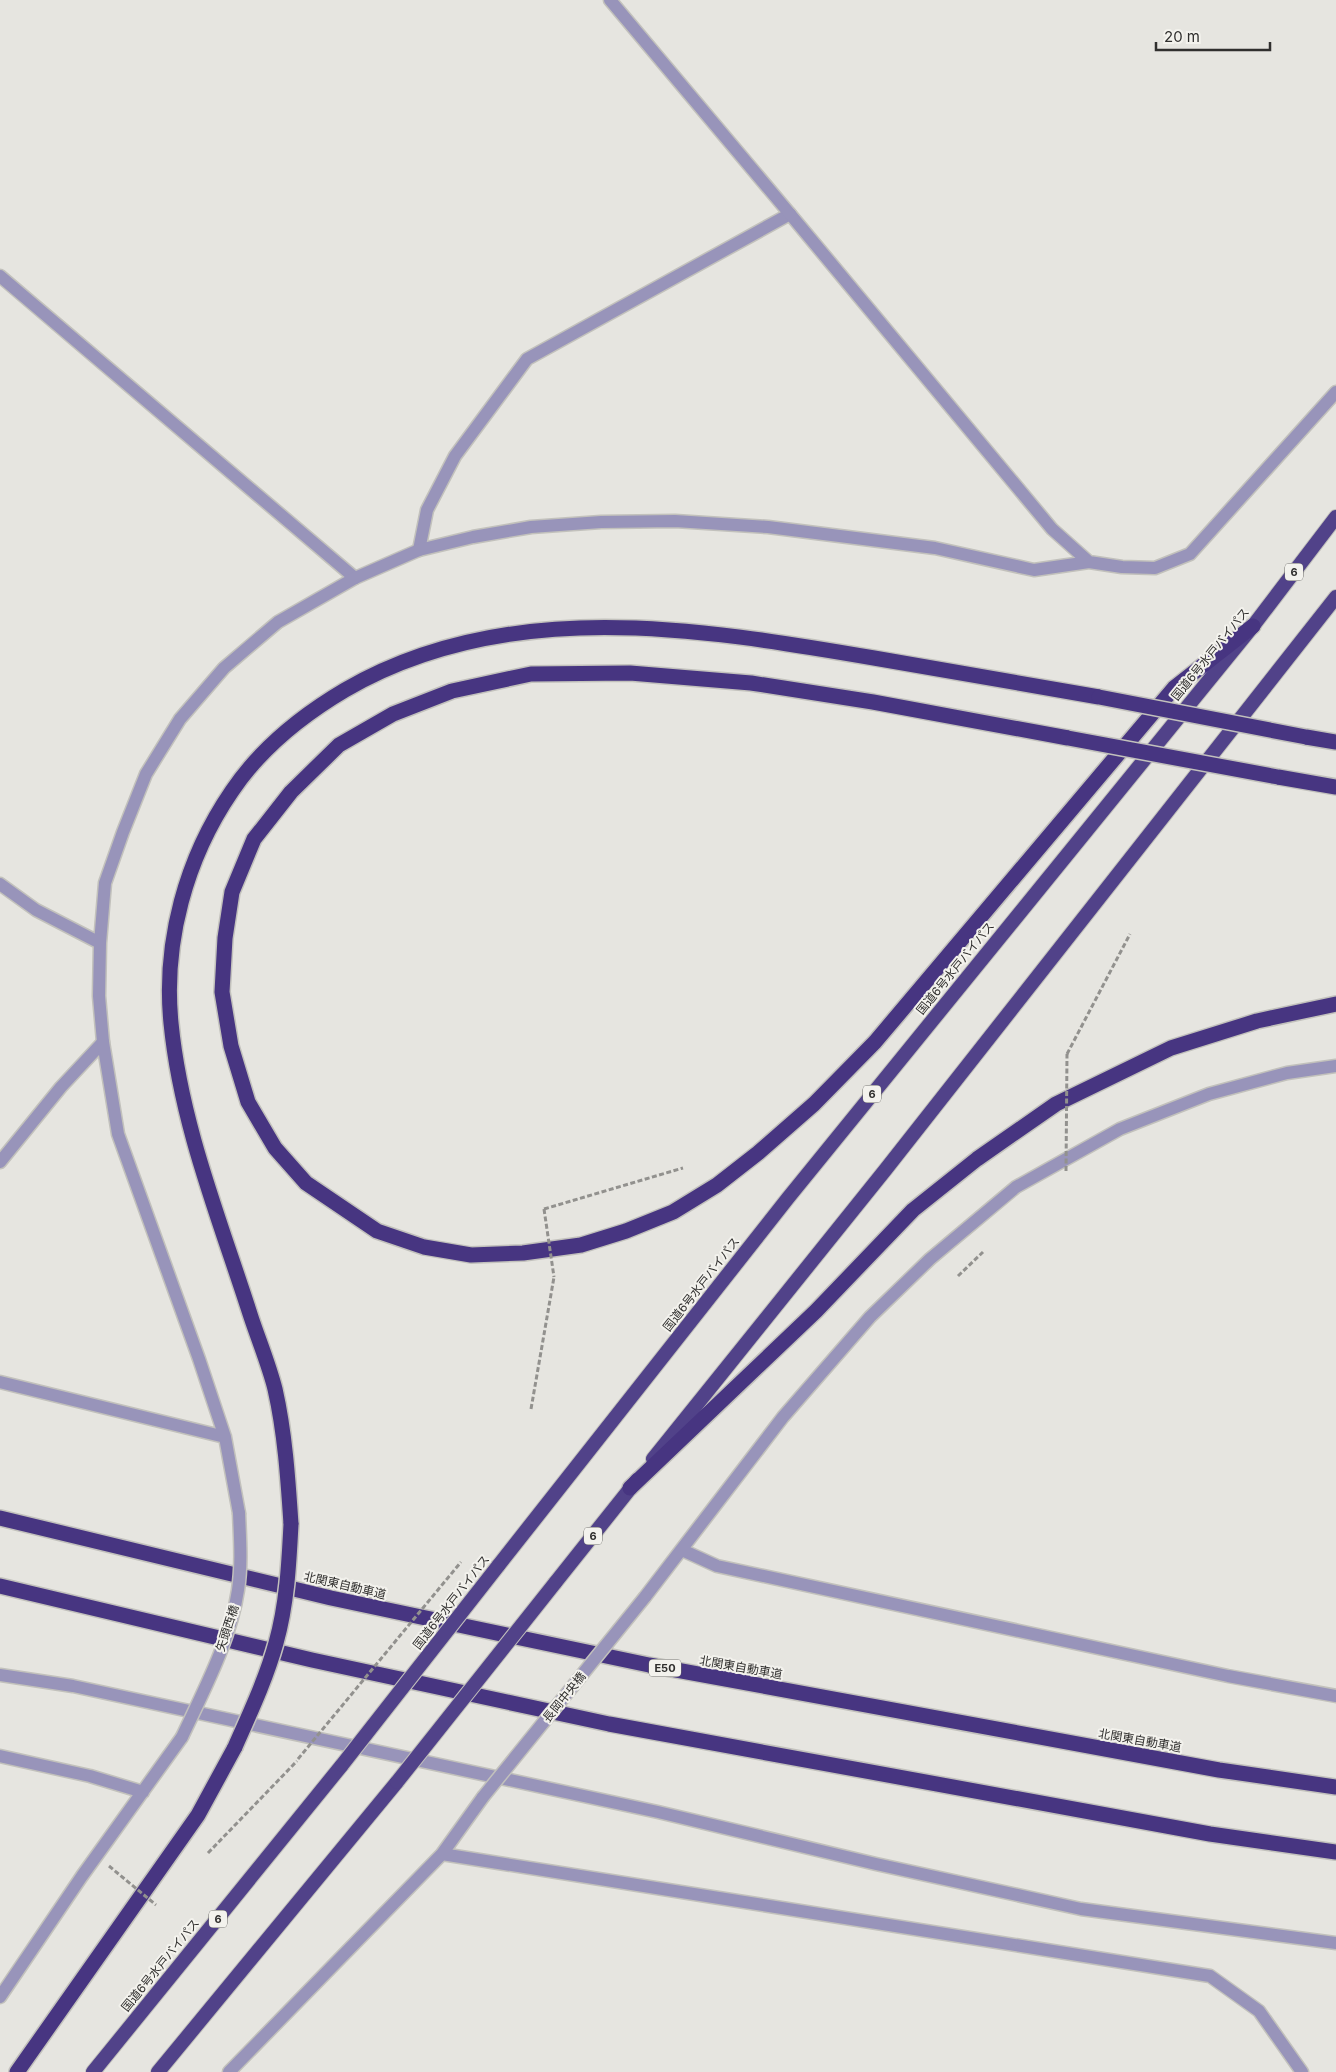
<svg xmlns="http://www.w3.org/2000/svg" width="1336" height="2072" viewBox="0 0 1336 2072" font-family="Inter,'Noto Sans JP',sans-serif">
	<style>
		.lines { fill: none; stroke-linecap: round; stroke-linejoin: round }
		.service-casing { stroke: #c2c1bc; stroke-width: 15 }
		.minor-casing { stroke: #c2c1bc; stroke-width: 15 }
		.trunk-casing { stroke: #c2c1bc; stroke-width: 16 }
		.motorway-casing { stroke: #c2c1bc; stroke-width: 18 }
		.path { stroke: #92918e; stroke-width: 3; stroke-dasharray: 5 2.5; stroke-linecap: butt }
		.service { stroke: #9894ba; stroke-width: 12 }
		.minor { stroke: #9894ba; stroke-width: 12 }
		.trunk { stroke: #514289; stroke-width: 14 }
		.motorway { stroke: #473581; stroke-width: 15 }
		.minor-bridge-casing { stroke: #c2c1bc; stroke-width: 15; stroke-linecap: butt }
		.trunk-bridge-casing { stroke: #c2c1bc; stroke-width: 16; stroke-linecap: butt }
		.motorway-bridge-casing { stroke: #c2c1bc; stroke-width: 18; stroke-linecap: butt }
		.path-bridge { stroke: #92918e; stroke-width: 3; stroke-dasharray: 5 2.5; stroke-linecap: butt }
		.minor-bridge { stroke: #9894ba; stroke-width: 12 }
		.trunk-bridge { stroke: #514289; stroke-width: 14 }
		.motorway-bridge { stroke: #473581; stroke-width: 15 }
		.labels { text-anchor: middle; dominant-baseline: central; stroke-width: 4; stroke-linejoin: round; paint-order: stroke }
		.shield { fill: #f3f2ed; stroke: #6a6a67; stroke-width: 1 }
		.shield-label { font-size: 11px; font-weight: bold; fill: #302f2e }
		.street-label { font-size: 12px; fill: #302f2e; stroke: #f3f2ed }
	</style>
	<rect width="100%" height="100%" fill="#e6e5e0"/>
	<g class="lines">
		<g class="service-casing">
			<path id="service" d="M0,276l355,302
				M419,550l8,-40 28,-54 72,-97 263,-145
				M0,1162l61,-75 42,-45"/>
		</g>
		<g class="minor-casing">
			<path id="minor" d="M610,0l180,214 262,315 37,33 33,5 33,1 35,-14 146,-162
				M0,884l36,26 64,33
				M0,1382l225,55
				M239,1513l-14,-76 -26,-78 -81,-225 -15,-92 -4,-46 1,-53 5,-60 18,-51 23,-58 34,-55 44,-51 54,-46 77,-44 64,-28 54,-13 58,-10 70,-5 74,-1 93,6 167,21 99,22 55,-8
				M682,1550l35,16 511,110 108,20
				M645,1597l138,-180 87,-100 60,-58 86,-72 104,-58 89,-35 78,-21 49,-7
				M0,1675l73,11 585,126 218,52 205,45 255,34
				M0,1756l90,20 53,16
				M442,1854l768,122 49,35 43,61
				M0,1997l82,-121 100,-139
				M229,2072l213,-218 41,-57"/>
		</g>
		<g class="trunk-casing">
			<path id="trunk" d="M653,1459l233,-290 450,-572
				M498,1566l290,-368 465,-572 83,-109
				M555,1583l82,-103
				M93,2072l249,-307
				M158,2072l239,-290"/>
		</g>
		<g class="motorway-casing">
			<path id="motorway" d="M1306,737l30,5
				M1068,738l-195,-36 -122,-19 -121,-10 -99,1 -79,17 -59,23 -54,31 -48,47 -37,47 -22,53 -7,46 -3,54 9,54 17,56 27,46 31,35 71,48 47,16 47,8 52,-2 58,-8 45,-14 47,-19 44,-27 41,-32 56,-49 61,-62 299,-354 79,-62
				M1278,777l58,10
				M630,1488l186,-177 97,-101 64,-51 79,-55 115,-56 86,-27 79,-17
				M0,1518l331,80 318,67 570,105 117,17
				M291,1524c-3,-45 -6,-91 -16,-135 -6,-24 -16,-48 -24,-72 -31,-97 -70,-192 -80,-294 -8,-81 15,-165 61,-232 29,-43 69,-75 113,-101 162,-94 354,-62 529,-32 75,13 150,26 225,39
				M0,1586l312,74 297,64 601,110 126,18
				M17,2072l181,-257 37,-68"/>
		</g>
		<path class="path" d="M1067,1054l63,-120
			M544,1209l139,-41
			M958,1276l25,-24
			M531,1409l23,-132
			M208,1853l89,-92"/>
		<use href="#service" class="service"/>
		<use href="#minor" class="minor"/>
		<use href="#trunk" class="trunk"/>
		<use href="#motorway" class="motorway"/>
		<g class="minor-bridge-casing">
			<path id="minor-bridge" d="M182,1737c21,-45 49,-98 56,-147 4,-26 2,-51 1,-77
				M483,1797l162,-200"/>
		</g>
		<g class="trunk-bridge-casing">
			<path id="trunk-bridge" d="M342,1765l156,-199
				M397,1782l158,-199"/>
		</g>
		<g class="motorway-bridge-casing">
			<path id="motorway-bridge" d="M1099,697l207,40
				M1068,738l210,39
				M235,1747c15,-34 31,-68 41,-104 11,-39 13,-80 15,-119"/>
		</g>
		<path class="path-bridge" d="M1066,1171l1,-117
			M544,1209l10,68
			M298,1759l163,-197
			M109,1866l47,39"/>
		<use href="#minor-bridge" class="minor-bridge"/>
		<use href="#trunk-bridge" class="trunk-bridge"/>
		<use href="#motorway-bridge" class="motorway-bridge"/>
	</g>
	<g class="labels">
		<g class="shield">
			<rect x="1285" y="563.5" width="18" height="17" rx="4"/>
			<rect x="863" y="1085.5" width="18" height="17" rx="4"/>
			<rect x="584" y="1527.5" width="18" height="17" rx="4"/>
			<rect x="649" y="1659.5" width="32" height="17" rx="4"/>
			<rect x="209" y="1910.5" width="18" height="17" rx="4"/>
		</g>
		<g class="shield-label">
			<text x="1294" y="572">6</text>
			<text x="872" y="1094">6</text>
			<text x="593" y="1536">6</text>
			<text x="665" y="1668">E50</text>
			<text x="218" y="1919">6</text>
		</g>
		<g class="street-label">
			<text transform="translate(1210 654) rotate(-51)">国道6号水戸バイパス</text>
			<text transform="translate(955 968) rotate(-51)">国道6号水戸バイパス</text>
			<text transform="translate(701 1284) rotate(-52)">国道6号水戸バイパス</text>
			<text transform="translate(345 1585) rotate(13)">北関東自動車道</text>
			<text transform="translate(451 1602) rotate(-52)">国道6号水戸バイパス</text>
			<text transform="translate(227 1628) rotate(-72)">矢頭西橋</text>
			<text transform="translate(741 1667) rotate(10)">北関東自動車道</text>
			<text transform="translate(564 1697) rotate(-51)">長岡中央橋</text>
			<text transform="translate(1140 1740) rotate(10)">北関東自動車道</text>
			<text transform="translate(160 1965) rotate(-51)">国道6号水戸バイパス</text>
		</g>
	</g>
	<path d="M1156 42v8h114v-8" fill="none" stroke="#302f2e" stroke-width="2.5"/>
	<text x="1164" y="42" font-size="15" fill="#302f2e" stroke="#f3f2ed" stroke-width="4" paint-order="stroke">20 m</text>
</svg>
